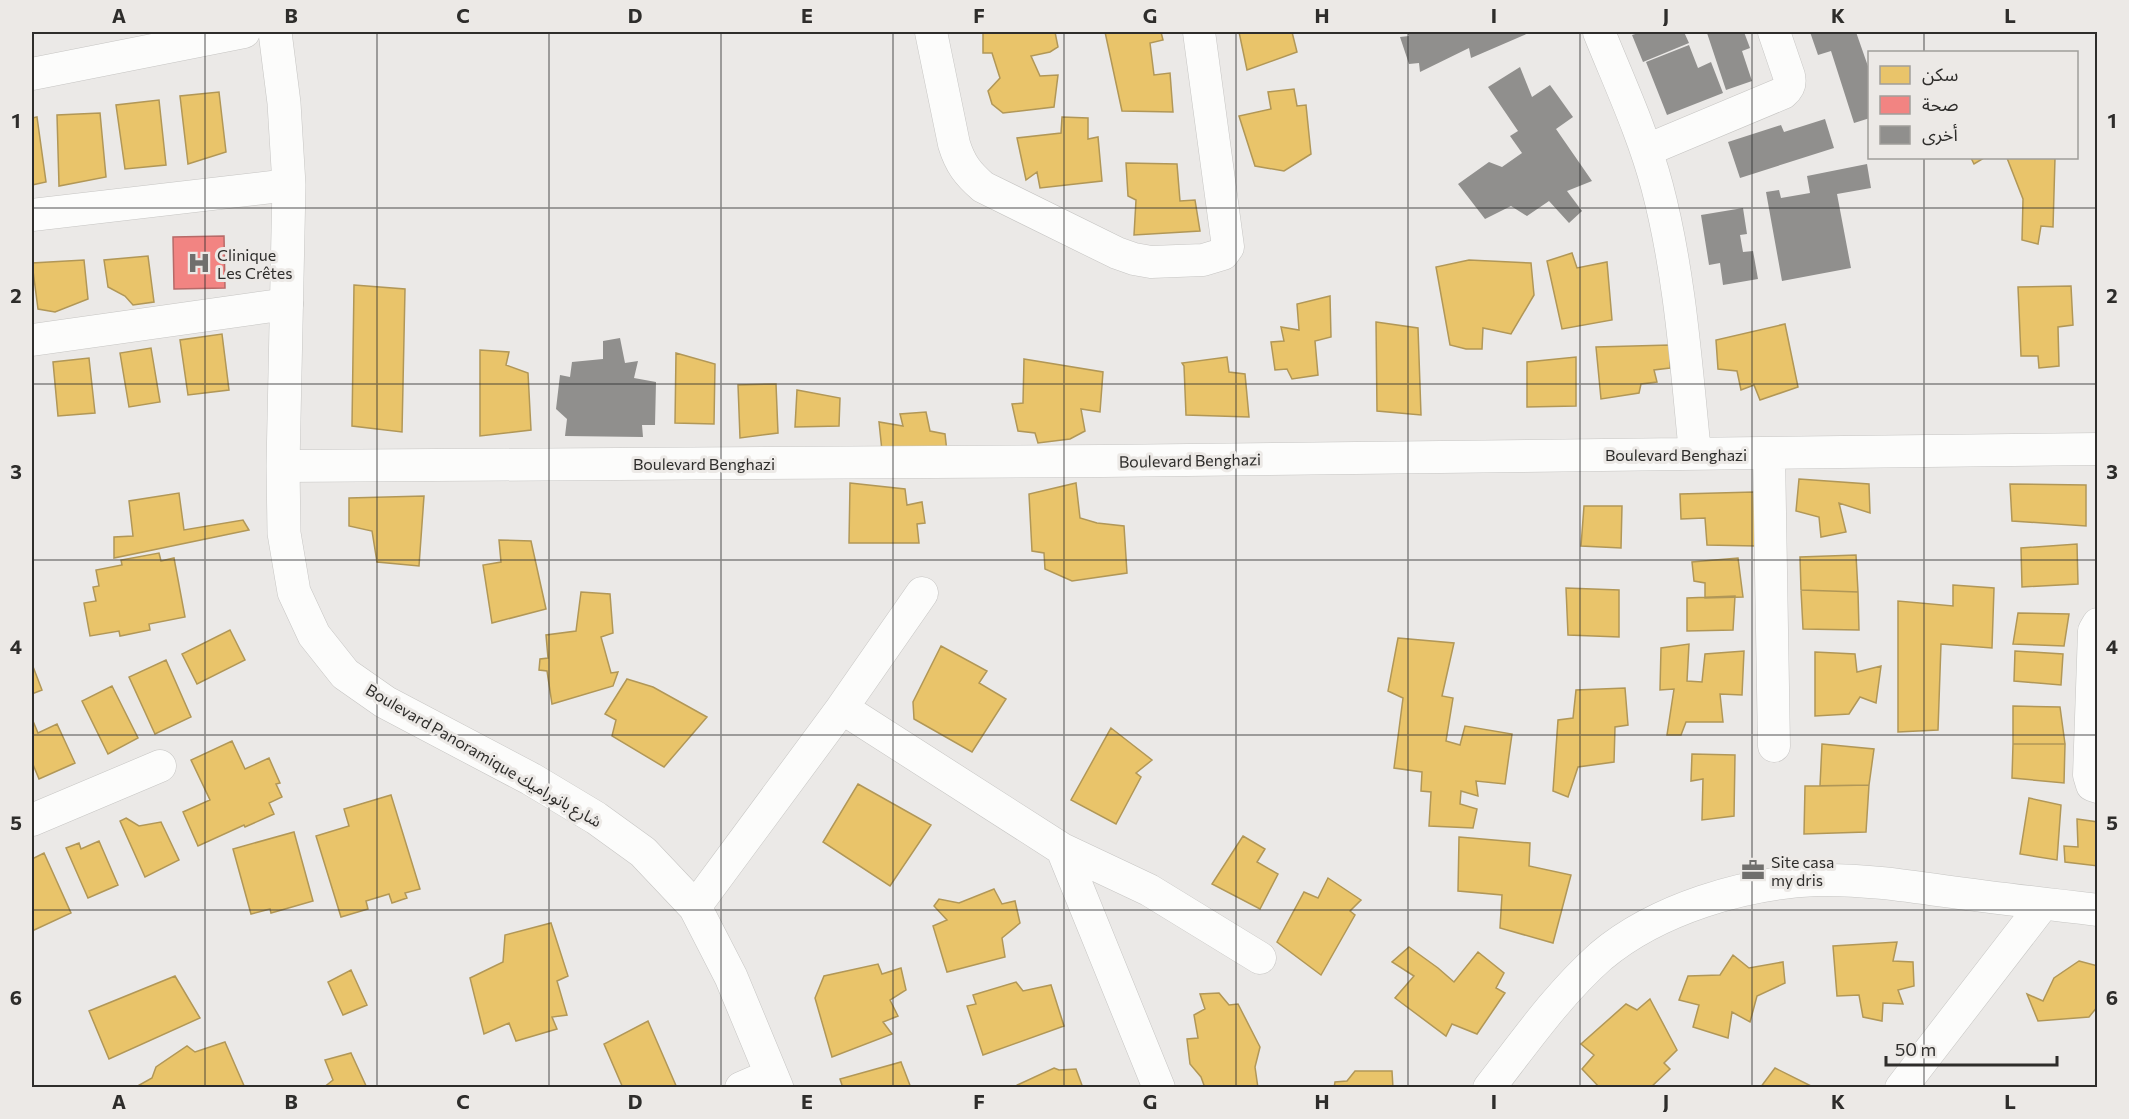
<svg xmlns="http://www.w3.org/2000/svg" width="2129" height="1119" viewBox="0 0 2129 1119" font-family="Commissioner,'Noto Sans Arabic',sans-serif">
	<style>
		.homes { fill: #e9c46a; stroke: #b19757; stroke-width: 1.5 }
		.health { fill: #f28482; stroke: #b76a68; stroke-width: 1.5 }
		.building { fill: #908f8d }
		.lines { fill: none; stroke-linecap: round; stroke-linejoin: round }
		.minor-casing { stroke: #c6c5c3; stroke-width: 33 }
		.major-casing { stroke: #c6c5c3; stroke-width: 34 }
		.minor { stroke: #fcfcfb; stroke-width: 32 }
		.major { stroke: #fcfcfb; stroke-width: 33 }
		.grid { fill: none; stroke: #2e2d2b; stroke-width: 1.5; stroke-opacity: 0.55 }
		.labels { text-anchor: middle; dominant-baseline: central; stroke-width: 6; stroke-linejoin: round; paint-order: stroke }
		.poi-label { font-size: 16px; fill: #2e2d2b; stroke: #ece9e6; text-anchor: start }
		.street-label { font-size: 16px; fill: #2e2d2b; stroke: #ece9e6 }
		.neatline { fill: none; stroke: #2e2d2b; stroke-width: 2 }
		.grid-label { font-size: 20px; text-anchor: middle; font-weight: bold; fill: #2e2d2b }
	</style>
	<rect width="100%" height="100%" fill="#ebe9e7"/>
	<path class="homes" d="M983,32h72l3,15 -8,5 -19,4 9,20 18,-1 -4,32 -51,6 -11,-9 -4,-13 12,-13 -8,-25h-9z
		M1105,32h56l2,8 -13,3 4,32 16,-2 3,39 -51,-1z
		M1239,32h53l5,20 -50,18z
		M1294,89l3,17 9,-1 5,49 -27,17 -29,-5 -16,-50 32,-7 -3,-17z
		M219,92l7,60 -38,12 -8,-68z
		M159,100l7,65 -41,4 -9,-64z
		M100,113l6,64 -47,9 -2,-71z
		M37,117l9,65 -14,3v-67z
		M1062,117l26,1v21l10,-2 4,44 -62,7 -3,-16 -11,8 -9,-42 44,-5z
		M1971,158h13l-10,6z
		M2007,158h48l-2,69 -12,-1 -3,18 -16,-4 1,-41z
		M1126,163l51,1 3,37 15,-1 5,31 -66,4 2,-35 -8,-4z
		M1572,253l5,15 30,-6 5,58 -50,9 -15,-68z
		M148,256l6,46 -21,3 -8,-9 -17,-9 -4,-27z
		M84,260l4,39 -33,13 -17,-3 -6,-46z
		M1469,260l62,3 3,32 -23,39 -28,-6 -1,21h-16l-16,-4 -14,-78z
		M354,285l51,4 -3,143 -50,-6z
		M2071,286l2,39 -15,2 1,39 -20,2 -1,-12h-17l-3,-69z
		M1330,296l1,41 -16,4 3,34 -26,4 -5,-10 -12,1 -4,-28 13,-1 -3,-14 18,3 -2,-26z
		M1376,322l42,6 3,87 -44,-4z
		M1785,324l13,63 -38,13 -6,-15 -13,5 -4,-19 -19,-2 -2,-29z
		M222,334l7,56 -41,5 -8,-55z
		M1670,345v23l-16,2 3,12 -16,2 -2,9 -38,6 -5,-52z
		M151,348l9,54 -31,5 -9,-54z
		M480,350l29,2 -3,13 22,8 3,57 -51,6z
		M676,353l39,11 -1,60 -39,-1z
		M1227,357l2,15 16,2 4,43 -63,-2 -2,-49 -2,-3z
		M1576,357v49l-49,1v-45z
		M89,358l6,55 -37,3 -5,-54z
		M1024,359l79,13 -3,40 -19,-3 4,22 -15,8 -32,4 -3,-10 -17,-2 -6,-27 11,-1z
		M776,384l2,49 -38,5 -2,-53z
		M797,390l43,8 -1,28 -44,1z
		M926,412l4,19 15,3 2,18 -65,-1 -3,-29 24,4 -3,-12z
		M1799,479l70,5 1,29 -31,-10 7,29 -25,5 -2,-20 -23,-6z
		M850,483l55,6 2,16 15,-3 3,21 -8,1 2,19h-70z
		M1076,483l4,35 17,5 27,3 3,47 -55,8 -27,-12 -1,-16 -12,-2 -3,-57z
		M2010,484l76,1v41l-74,-5z
		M1754,492l2,54 -49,-1 -2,-27 -24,1 -1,-25z
		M179,493l5,37 59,-10 6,10 -135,28v-21l19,-1 -4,-35z
		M424,496l-5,70 -42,-4 -5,-31 -23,-5v-28z
		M1584,506h38l-1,42 -40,-2z
		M499,540l32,1 15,68 -54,14 -9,-58 18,-3z
		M2077,544l1,40 -56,3 -1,-39z
		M159,553l2,8 13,-3 11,59 -36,7 1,6 -30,6 -1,-5 -29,5 -6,-33 12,-2 -3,-14 6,-1 -3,-16 26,-5 -1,-5z
		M1856,555l2,37 -57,-2 -1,-33z
		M1738,558l5,39 -38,1v-15l-11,-2 -2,-19z
		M1953,585l41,3 -2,60 -51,-4 -3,86 -40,2v-131l55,5z
		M1566,588l53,2v47l-51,-2z
		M1801,590l57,2 1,38 -56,-1z
		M581,592l29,2 3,39 -12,4 10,36 7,-1 -5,14 -61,18 -5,-33 -8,-1 1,-11 8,-1 -2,-23 30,-4z
		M1735,596l-2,34 -46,1v-33z
		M2018,613l51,1 -5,32 -51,-2z
		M230,630l15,30 -48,24 -15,-30z
		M1398,638l56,5 -12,53 11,2 -7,43 14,4 5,-19 47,8 -7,50 -29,-3 2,15 -17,-5 -1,13 17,5 -4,19 -44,-2 2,-34 -10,-1 1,-19 -28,-4 9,-70 -15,-7z
		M1689,644l-2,37 15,1 3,-28 39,-3 -2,44 -22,-1 3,28h-37l-5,13h-14l7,-46 -14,1 1,-42z
		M941,646l46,25 -8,12 27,16 -34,53 -58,-33 -1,-17z
		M2015,651l48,3 -2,31 -47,-4z
		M1815,652l40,2 2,18 24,-6 -5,37 -16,-6 -11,17 -34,2z
		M166,660l25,57 -36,17 -26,-57z
		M32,664l10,26 -10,4z
		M627,679l26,8 54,30 -43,50 -52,-31 4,-16 -11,-6z
		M112,686l26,52 -30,16 -26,-53z
		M1625,688l3,37 -13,2 -1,35 -36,5 -10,30 -15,-6 5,-71 15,-2 3,-28z
		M2013,706l47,1 5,37h-52z
		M33,721l5,12 19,-9 18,39 -36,16 -7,-17z
		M1111,728l41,32 -16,13 5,4 -25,47 -45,-24z
		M232,741l13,28 24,-11 11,25 -4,1 6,13 -13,6 5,11 -29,13 -1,-2 -46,21 -15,-34 27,-12 -19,-40z
		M1822,744l52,5 -5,36 -49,1z
		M2013,744h52l-1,39 -52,-5z
		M1692,754l43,1 -1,61 -32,4 1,-41 -12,2z
		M858,784l73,41 -41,61 -67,-44z
		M1869,785l-3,47 -62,2 1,-48z
		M391,795l29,94 -15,4 2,5 -15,5 -3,-9 -23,7 2,8 -27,8 -25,-81 33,-10 -5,-17z
		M2029,798l32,7 -4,55 -37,-6z
		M126,818l13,8 22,-4 18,38 -34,17 -25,-56z
		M2077,819l21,3v44l-33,-4 -1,-16 14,1z
		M294,832l19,69 -42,12 -1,-4 -19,5 -18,-65z
		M1243,836l22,13 -8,13 21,12 -18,35 -48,-25z
		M1459,837l71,6 -1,23 42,9 -18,68 -53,-15 2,-33 -44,-4z
		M99,841l19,44 -30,13 -22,-50 13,-5 2,6z
		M44,853l27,60 -39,18v-72z
		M1328,878l33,22 -11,11 5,4 -34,60 -44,-33 27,-50 14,6z
		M994,889l8,15 13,-3 5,22 -18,15 3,19 -58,15 -14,-46 14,-6 -13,-14 5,-7 20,4z
		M551,923l17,53 -11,5 10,34 -15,2 5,12 -41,12 -7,-18 -25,11 -14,-56 33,-16 2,-27z
		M1897,942l-4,19 20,1 1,24 -16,4 5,14 -20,-1 -1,18 -19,-4 -4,-22 -22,1 -4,-50z
		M1409,947l29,21 16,14 24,-30 26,21 -8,15 9,5 -28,41 -25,-10 -6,12 -51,-38 19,-22 -22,-14z
		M1733,955l16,13 34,-6 2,21 -28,13 -7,26 -18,-10 -4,26 -35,-11 6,-22 -20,-5 9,-24 32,-1z
		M2079,961l19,5v40l-9,11 -51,4 -11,-27 16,7 11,-23z
		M878,964l4,10 19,-6 5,22 -16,10 8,16 -15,6 9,12 -60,23 -17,-59 9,-22z
		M351,970l16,35 -24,10 -15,-33z
		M175,976l25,42 -91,41 -20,-48z
		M1016,982l7,9 28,-6 13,41 -81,29 -16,-49 9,-2 -3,-9z
		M1219,993l10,12 9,-1 22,43 -5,20 3,21h-53l-4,-11 -11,-13 -3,-25 11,-1 -4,-23 11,-6 -5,-15z
		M1650,999l27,51 -13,13 6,6 -20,19h-50l-18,-19 12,-14 -13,-11 45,-40 11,6z
		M648,1021l29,67h-54l-19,-44z
		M225,1042l20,46h-111l18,-10 4,-11 31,-21 8,6z
		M351,1053l16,35h-44l10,-8 -8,-20z
		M901,1062l10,26h-68l-3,-9z
		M1054,1068l5,2 17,-1 7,19h-72z
		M1775,1068l40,20h-55z
		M1355,1071h37l1,17h-59l1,-6 12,-1z"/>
	<path class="health" d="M224,236l1,52 -51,1 -1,-52z"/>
	<path class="building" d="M1407,32h124l-60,26 -2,-10 -49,24 -1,-9 -10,1 -9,-27 9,-1z
		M1642,32h42l5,11 -46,19 -11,-27z
		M1711,32h33l6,16 -8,3 10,30 -26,9 -19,-57z
		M1810,32h46l14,40v46l-16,5 -23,-72 -13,4z
		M1689,45l9,23 13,-6 12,31 -56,22 -21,-53z
		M1520,67l12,30 18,-12 23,32 -17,12 36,52 -25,10 15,20 -13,12 -20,-22 -22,15 -16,-10 -26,13 -27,-35 31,-22 13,5 20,-14 -12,-17 8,-5 -30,-44z
		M1825,119l9,29 -94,30 -12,-36 53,-17 3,7z
		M1867,164l4,24 -34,6 14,74 -69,13 -16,-89 13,-2 2,8 29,-5 -3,-17z
		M1743,208l4,26 -7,1 3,17 10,-1 5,28 -35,6 -3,-22 -11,2 -8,-50z
		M620,338l5,25 13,-2 -4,17 22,4 -1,43h-13l1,12 -78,-1 2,-17 -11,-10 4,-34 10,2 2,-15 31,-3v-18z"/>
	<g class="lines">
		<g class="minor-casing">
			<path id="minor" d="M931,32l23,112c6,20 14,30 29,43l134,66 17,6 17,3 52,-2 20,-6 5,-7 -29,-215
				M1599,32c20,50 44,101 58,154 23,87 29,178 38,267
				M32,74l212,-42
				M1647,150l136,-57c6,-5 8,-9 6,-17l-15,-44
				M32,215l257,-30
				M32,340l255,-36
				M1769,454l5,292
				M283,466l820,-5 995,-12
				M2098,624l-4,7 -5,144 3,10 6,2
				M842,708l220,141 97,239
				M32,820l128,-54
				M1062,849l87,41 111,68
				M695,907l147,-199 80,-115
				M741,1088l30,-13
				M1489,1088c35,-45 69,-94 112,-132 56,-47 143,-73 216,-76 42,-1 85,5 127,11 51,7 102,13 154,19
				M1901,1088l142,-184"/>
		</g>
		<g class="major-casing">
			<path id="major" d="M275,32l9,71 5,82 -6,281 1,67 10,59 20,43 31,39 40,28 146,77 65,39 47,34 52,55 36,70 46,111"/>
		</g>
		<use href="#minor" class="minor"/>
		<use href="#major" class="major"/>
	</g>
	<path class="grid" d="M205,32v1056M377,32v1056M549,32v1056M721,32v1056M893,32v1056M1064,32v1056M1236,32v1056M1408,32v1056M1580,32v1056M1752,32v1056M1924,32v20M1924,158v930M32,208h2066M32,384h2066M32,560h2066M32,735h2066M32,910h2066"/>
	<defs>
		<g id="hospital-bare" transform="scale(1.8)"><path d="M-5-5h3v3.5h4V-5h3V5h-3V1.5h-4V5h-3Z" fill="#706f6d" stroke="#ece9e6" stroke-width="2.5" paint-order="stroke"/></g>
		<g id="office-bare" transform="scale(1.8)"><path d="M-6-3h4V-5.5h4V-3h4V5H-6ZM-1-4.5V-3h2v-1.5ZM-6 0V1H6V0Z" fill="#706f6d" stroke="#ece9e6" stroke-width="2.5" paint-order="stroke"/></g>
	</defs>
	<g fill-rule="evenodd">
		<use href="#hospital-bare" x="199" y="263"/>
		<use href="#office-bare" x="1753" y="870"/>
	</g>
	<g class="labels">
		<g class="poi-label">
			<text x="217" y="254">Clinique<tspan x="217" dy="18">Les Crêtes</tspan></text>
			<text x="1771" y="861">Site casa<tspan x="1771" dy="18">my dris</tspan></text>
		</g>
		<g class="street-label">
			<text x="1676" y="454">Boulevard Benghazi</text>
			<text transform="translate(1190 460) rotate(-1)">Boulevard Benghazi</text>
			<text x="704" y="463">Boulevard Benghazi</text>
			<text transform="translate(484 755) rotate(30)">Boulevard Panoramique شارع بانوراميك</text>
		</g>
	</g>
	<rect width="2129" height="1119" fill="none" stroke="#ece9e6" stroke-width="66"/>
	<rect x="1868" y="51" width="210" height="108" fill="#ece9e6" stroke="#a09e9b" stroke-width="1.5"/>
	<rect x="1880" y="66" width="30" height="18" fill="#e9c46a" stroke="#a09e9b" stroke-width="1.5"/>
	<text x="1922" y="81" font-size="18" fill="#2e2d2b">سكن</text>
	<rect x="1880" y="96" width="30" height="18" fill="#f28482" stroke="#a09e9b" stroke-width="1.5"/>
	<text x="1922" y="111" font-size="18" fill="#2e2d2b">صحة</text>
	<rect x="1880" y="126" width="30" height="18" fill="#908f8d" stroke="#a09e9b" stroke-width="1.5"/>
	<text x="1922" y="141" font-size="18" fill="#2e2d2b">أخرى</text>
	<path d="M1886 1056v9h171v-9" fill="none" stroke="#2e2d2b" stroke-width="3"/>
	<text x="1895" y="1056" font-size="18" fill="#2e2d2b" stroke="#ece9e6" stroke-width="4.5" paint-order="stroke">50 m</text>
	<rect x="33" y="33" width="2063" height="1053" class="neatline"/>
	<g class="grid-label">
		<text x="119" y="23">A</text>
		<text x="291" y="23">B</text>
		<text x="463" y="23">C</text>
		<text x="635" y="23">D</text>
		<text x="807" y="23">E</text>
		<text x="979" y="23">F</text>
		<text x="1150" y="23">G</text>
		<text x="1322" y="23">H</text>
		<text x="1494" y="23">I</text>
		<text x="1666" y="23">J</text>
		<text x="1838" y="23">K</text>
		<text x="2010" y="23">L</text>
		<text x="16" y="128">1</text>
		<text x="2112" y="128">1</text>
		<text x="16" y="303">2</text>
		<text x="2112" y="303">2</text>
		<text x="16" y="479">3</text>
		<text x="2112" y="479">3</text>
		<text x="16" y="654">4</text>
		<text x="2112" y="654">4</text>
		<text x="16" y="830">5</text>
		<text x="2112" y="830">5</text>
		<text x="16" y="1005">6</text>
		<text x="2112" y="1005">6</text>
		<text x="119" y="1109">A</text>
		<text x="291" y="1109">B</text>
		<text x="463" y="1109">C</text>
		<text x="635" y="1109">D</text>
		<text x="807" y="1109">E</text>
		<text x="979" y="1109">F</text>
		<text x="1150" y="1109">G</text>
		<text x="1322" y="1109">H</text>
		<text x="1494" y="1109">I</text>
		<text x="1666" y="1109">J</text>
		<text x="1838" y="1109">K</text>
		<text x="2010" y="1109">L</text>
	</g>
</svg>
